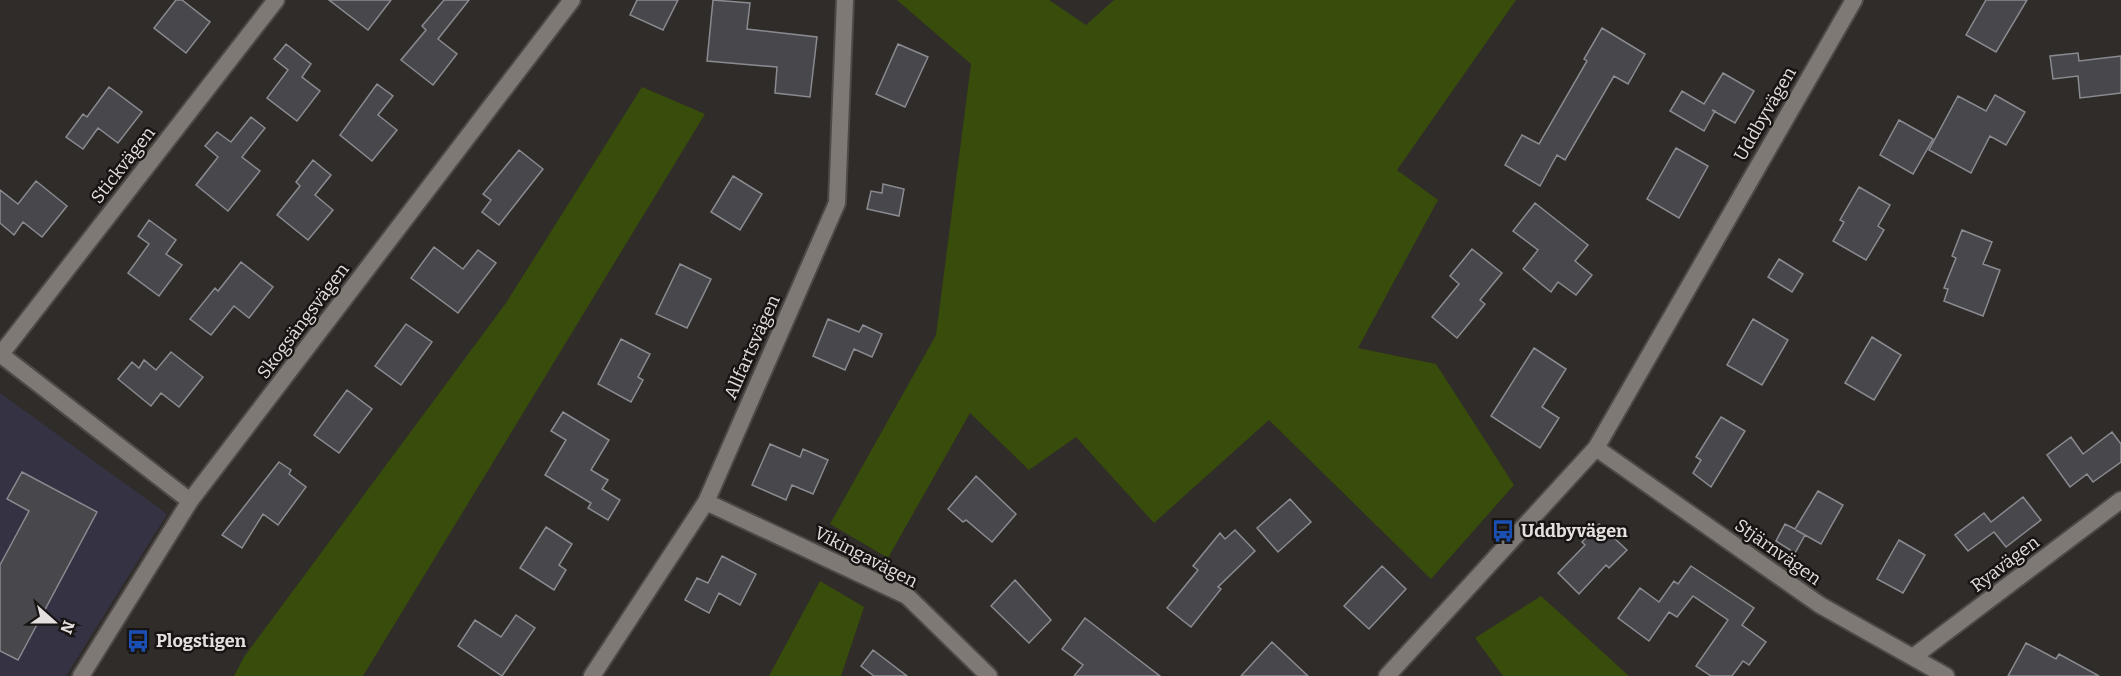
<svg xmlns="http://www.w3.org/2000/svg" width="2121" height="676" viewBox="0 0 2121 676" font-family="Bitter,serif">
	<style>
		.industrial { fill: #343243 }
		.green { fill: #384c0b }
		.building { fill: #47474c; stroke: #8a8b90; stroke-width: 1.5 }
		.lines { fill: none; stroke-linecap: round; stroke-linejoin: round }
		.minor-casing { stroke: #4d4947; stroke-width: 20 }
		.minor { stroke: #7f7976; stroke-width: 16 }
		.labels { text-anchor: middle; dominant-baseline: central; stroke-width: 5; stroke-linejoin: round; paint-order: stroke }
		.street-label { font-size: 18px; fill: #e4e0df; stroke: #171413 }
		.poi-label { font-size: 18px; font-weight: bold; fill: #e4e0df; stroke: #171413; text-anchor: start }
	</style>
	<rect width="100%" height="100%" fill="#302c29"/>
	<path class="industrial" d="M0,393l167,121 -101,162h-66z"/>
	<path class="green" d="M897,0h152l37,25 28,-25h402l-119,170 41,30 -80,148 78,16 78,121 -83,94 -162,-159 -115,103 -78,-86 -47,33 -59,-57 -82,145 -58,-34 106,-189 35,-271z
		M642,87l63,27 -342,562h-129l10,-19 262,-354z
		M820,581l44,26 -23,69h-72z
		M1541,596l88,80h-126l-28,-38z"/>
	<path class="building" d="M176,0h6l28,22 -24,31 -32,-25z
		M329,0h62l-23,30z
		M444,0h25l-31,39 19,15 -24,31 -32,-25 25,-30 -4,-4z
		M637,0h41l-15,30 -33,-15z
		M713,0l37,3 -3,26 70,8 -7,60 -35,-4 2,-26 -70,-6z
		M1986,0h41l-31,52 -30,-17z
		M1602,28l43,26 -17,30 -14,-8 -49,84 -8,-5 -17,31 -35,-21 17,-30 17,9 48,-83 -3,-2z
		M286,44l25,20 -9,13 18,14 -23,30 -30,-23 21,-28 -14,-11z
		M898,44l30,13 -23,50 -29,-13z
		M2078,53l1,8 42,-5v37l-41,5 -2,-22 -25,3 -3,-23z
		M1723,73l31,18 -19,32 -23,-13 3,1 -11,20 -34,-20 12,-20 22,13z
		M377,84l16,12 -15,19 19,15 -25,31 -32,-26z
		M109,87l33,25 -24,31 -20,-15 -15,21 -17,-12 17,-23 4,3z
		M1995,95l30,17 -19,33 -16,-9 -19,37 -42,-23 29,-54 28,15z
		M251,117l14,11 -23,29 18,14 -32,40 -32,-26 22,-28 -13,-11 12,-14 14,10z
		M1899,120l34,19 -20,35 -33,-19z
		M1676,148l32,18 -29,52 -32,-19z
		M519,150l24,19 -44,56 -17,-13 9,-12 -8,-6z
		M313,160l18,15 -16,20 18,15 -25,30 -31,-25 23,-29 -4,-4z
		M733,176l29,18 -22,36 -29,-18z
		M36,181l31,25 -25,31 -19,-15 -9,13 -14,-12v-33l18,14z
		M883,184l21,5 -5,27 -32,-7 4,-18 11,2z
		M1859,187l31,18 -12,21 6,4 -18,30 -33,-19 11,-19 -4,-2z
		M1535,203l53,42 -13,16 17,14 -16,20 -18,-13 -7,10 -28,-23 15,-19 -25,-19z
		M149,220l27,20 -10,14 16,11 -23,31 -31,-23 21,-29 -11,-8z
		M1962,230l30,12 -9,22 17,6 -17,46 -39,-15 4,-12 -4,-1 12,-30 -4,-2z
		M434,247l29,22 15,-19 18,13 -38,50 -47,-35z
		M1472,249l30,24 -22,27 5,4 -28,34 -25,-21 27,-33 -9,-8z
		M1779,259l24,15 -11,18 -24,-15z
		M241,262l32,25 -24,31 -15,-12 -23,29 -21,-16 25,-31 3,3z
		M680,264l31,15 -24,49 -31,-14z
		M828,319l31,13 4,-7 19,9 -10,23 -18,-8 -9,21 -32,-14z
		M1753,319l35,21 -26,45 -35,-20z
		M406,324l26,18 -31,43 -26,-19z
		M1872,337l29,18 -27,45 -29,-17z
		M621,339l29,15 -12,23 5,3 -12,22 -33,-18z
		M1534,348l32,21 -24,38 17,11 -19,30 -49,-32z
		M171,352l32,25 -24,30 -18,-14 -10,13 -33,-27 14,-17 7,6 5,-8 12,10z
		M347,390l25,19 -33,44 -25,-18z
		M563,412l46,28 -18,30 17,10 -6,9 18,11 -12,20 -20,-12 3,-5 -46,-28 21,-35 -15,-9z
		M1721,417l24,14 -34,56 -18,-14 8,-13 -5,-3z
		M2112,432l9,12v18l-28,20 -6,-8 -17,13 -23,-32 24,-18 12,17z
		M770,444l30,13 3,-8 25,11 -15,34 -21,-9 -6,15 -34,-15z
		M279,462l12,8 -2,4 17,13 -28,38 -15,-11 -21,34 -20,-13z
		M22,472l75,40 -79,148 -18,-9v-86l29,-54 -22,-12z
		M976,476l40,38 -24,28 -26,-22 -3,2 -15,-13z
		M1818,491l25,14 -22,39 -25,-14 9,5 -10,18 -19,-12 9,-17 10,5z
		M2023,497l18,23 -35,27 -12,-15 -26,19 -13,-16 29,-22 7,9z
		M1290,499l21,23 -33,30 -21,-24z
		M1599,524l28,26 -18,18 -3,-3 -27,29 -21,-21 27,-28 -3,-3z
		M546,527l26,17 -13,21 7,5 -12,20 -34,-22z
		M1235,530l20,21 -37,36 3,2 -30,38 -24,-19 31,-38 -5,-4 27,-33 5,6z
		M1899,540l26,15 -22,38 -26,-14z
		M722,556l34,18 -16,31 -21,-12 -10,20 -24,-13 12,-22 11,5z
		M1382,566l24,23 -37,40 -25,-23z
		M1691,566l63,42 -12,17 24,17 -17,23 -6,-4 -11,15h-21l-15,-10 32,-46 -35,-24 -16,21 -8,-5 -20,29 -31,-23 22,-30 19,14 15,-21 4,3z
		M1015,580l36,40 -22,23 -38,-37z
		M516,615l19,13 -33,48 -44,-30 17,-26 26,17z
		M1085,618l45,35 30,23h-86l9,-11 -21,-16z
		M1272,642l36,34h-67z
		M2026,643l30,16 3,-5 40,22h-91z
		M873,650l34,26h-33l-13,-10z"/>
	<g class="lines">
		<g class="minor-casing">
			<path id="minor" d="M0,354l190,147
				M1,354l275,-354
				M1596,448l224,157 126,71
				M706,502l201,94 82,80
				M1913,657l208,-157
				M81,676l109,-175 382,-501
				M592,676l114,-174 131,-299 8,-203
				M1387,676l209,-228 258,-448"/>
		</g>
		<use href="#minor" class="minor"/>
	</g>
	<defs>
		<g id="bus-bare" transform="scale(1.8)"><path d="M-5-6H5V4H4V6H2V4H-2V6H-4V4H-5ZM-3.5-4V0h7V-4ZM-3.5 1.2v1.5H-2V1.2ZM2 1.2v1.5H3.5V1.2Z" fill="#1a4fb4" stroke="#171413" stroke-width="2.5" paint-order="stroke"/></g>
	</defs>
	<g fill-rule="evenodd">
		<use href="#bus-bare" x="1503" y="531"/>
		<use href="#bus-bare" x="138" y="641"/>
	</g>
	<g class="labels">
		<g class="street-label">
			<text transform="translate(1765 114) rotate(-60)">Uddbyvägen</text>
			<text transform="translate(123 165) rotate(-52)">Stickvägen</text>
			<text transform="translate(303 321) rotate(-53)">Skogsängsvägen</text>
			<text transform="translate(752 347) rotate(-66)">Allfartsvägen</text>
			<text transform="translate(1778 552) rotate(35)">Stjärnvägen</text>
			<text transform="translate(866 557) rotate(27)">Vikingavägen</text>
			<text transform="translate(2005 564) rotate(-37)">Ryavägen</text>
		</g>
		<g class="poi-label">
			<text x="1521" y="531">Uddbyvägen</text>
			<text x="156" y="641">Plogstigen</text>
		</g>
	</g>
	<g transform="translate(54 622) rotate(111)" stroke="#171413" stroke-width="4.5" paint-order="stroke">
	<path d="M0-4.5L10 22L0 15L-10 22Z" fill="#e4e0df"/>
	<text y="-9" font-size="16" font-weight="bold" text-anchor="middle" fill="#e4e0df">N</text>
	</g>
</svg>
